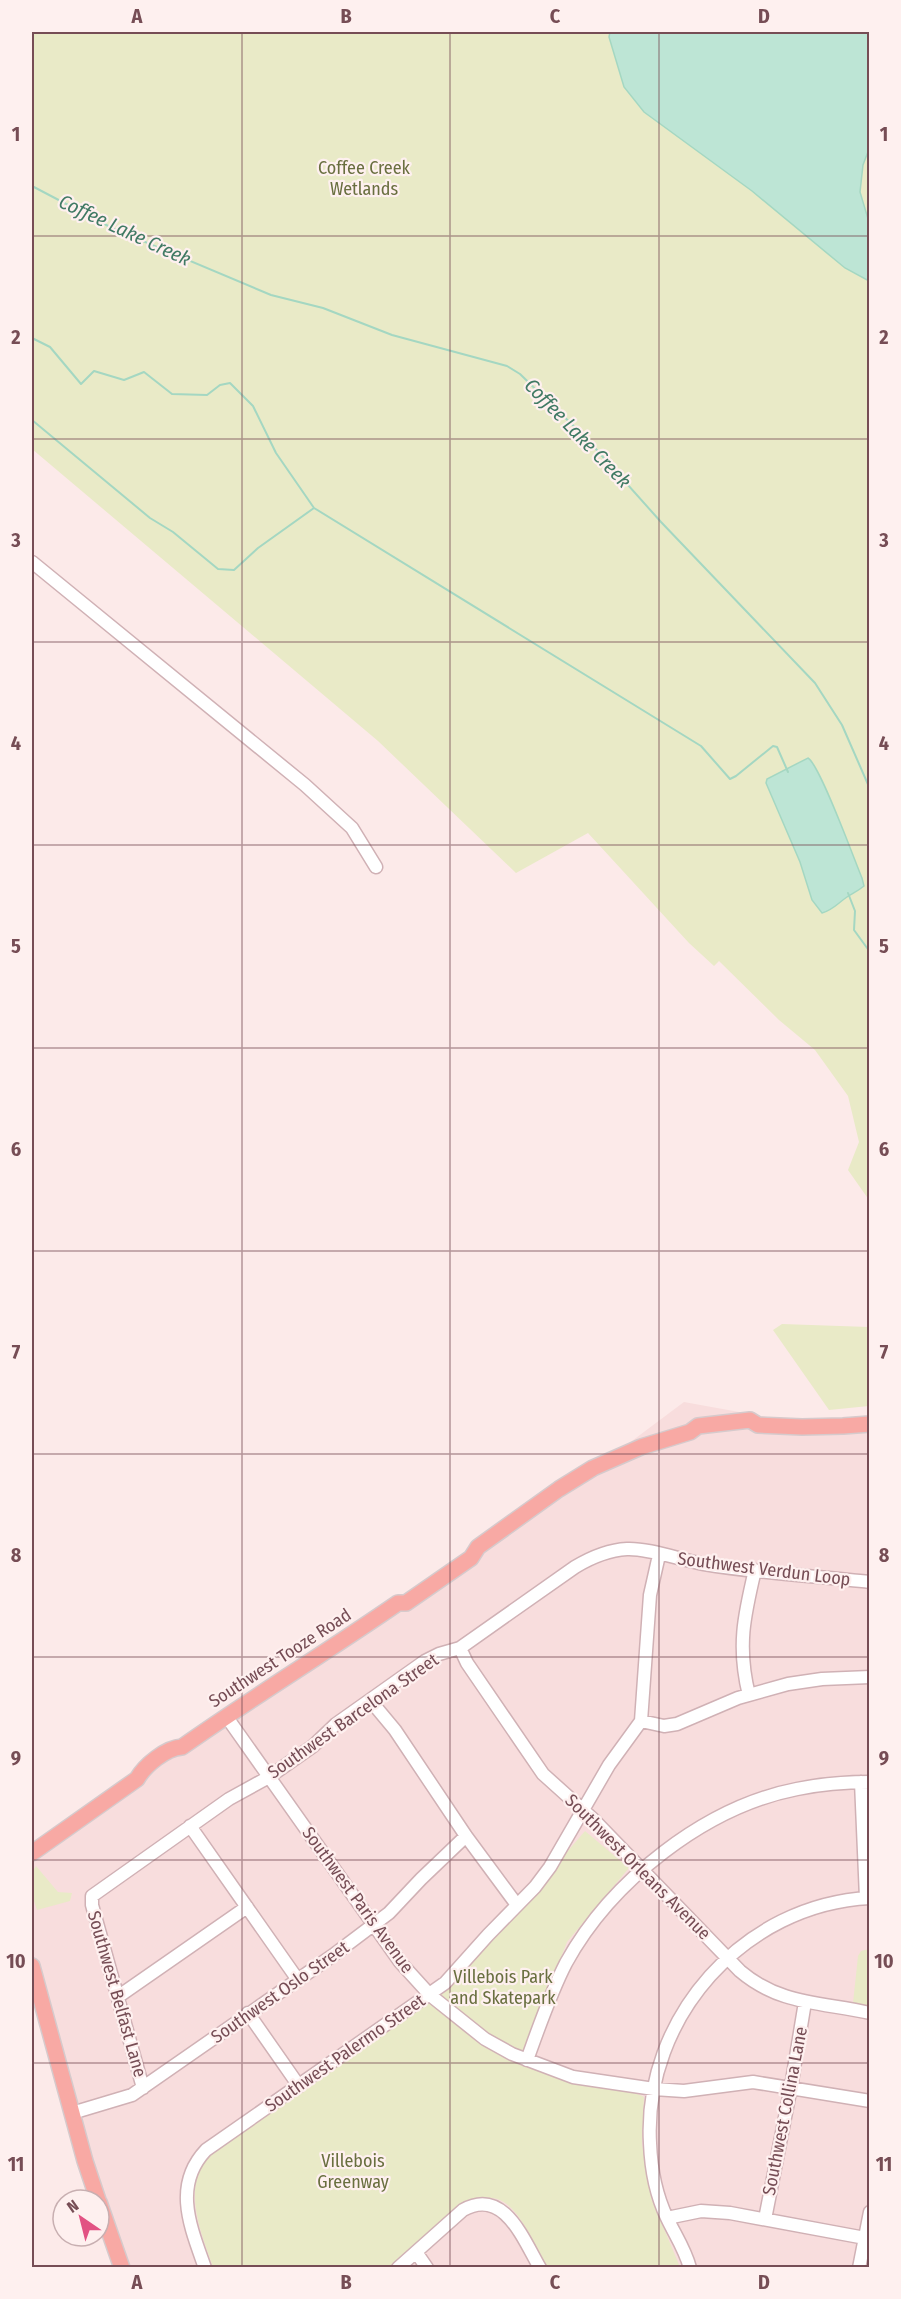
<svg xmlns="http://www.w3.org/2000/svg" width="901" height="2299" viewBox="0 0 901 2299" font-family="'Fira Sans Condensed',sans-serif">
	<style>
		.residential { fill: #f8dddd }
		.green { fill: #e9eac7 }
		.water { fill: #bde5d5; stroke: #a4d7c2; stroke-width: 1.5 }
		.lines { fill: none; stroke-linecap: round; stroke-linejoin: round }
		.stream { stroke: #a4d7c2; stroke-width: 2 }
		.minor-casing { stroke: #d0b1b5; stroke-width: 15 }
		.major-casing { stroke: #d6cacc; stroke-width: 18 }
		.minor { stroke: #fff; stroke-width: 12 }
		.major { stroke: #f8a9a4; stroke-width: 15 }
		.grid { fill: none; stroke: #764d55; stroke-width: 1.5; stroke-opacity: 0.55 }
		.labels { text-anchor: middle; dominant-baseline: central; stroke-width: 4.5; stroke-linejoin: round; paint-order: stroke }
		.park-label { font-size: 18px; fill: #696f3f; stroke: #fef0ef }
		.street-label { font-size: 18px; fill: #764d55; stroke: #fef0ef }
		.water-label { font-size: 20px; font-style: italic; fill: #407a64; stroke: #fef0ef }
		.neatline { fill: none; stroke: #764d55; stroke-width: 2 }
		.grid-label { font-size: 20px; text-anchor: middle; font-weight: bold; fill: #764d55 }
	</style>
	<rect width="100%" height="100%" fill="#fceae9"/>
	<path class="residential" d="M684,1402l137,25 48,-10v850h-744l-93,-310v-111l414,-266z"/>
	<path class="green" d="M32,32h837v1168l-21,-30 11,-28 -11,-46 -33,-46 -36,-30 -60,-59 -5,5 -25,-23 -101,-110 -72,40 -138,-132 -346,-292z
		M782,1324l87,3v79l-40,4 -56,-80z
		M585,1831l44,37 -62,74 -43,112 -41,-23 -46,-36 99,-107z
		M36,1866l22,26 14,1 -2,8 -33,9c-5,-14 -10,-32 -1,-44z
		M869,1949v58l-16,-4 5,-47 3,-5z
		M428,2001c42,29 83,61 131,77 15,4 79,13 85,19l-2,47 10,56 28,67h-133c-11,-19 -28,-62 -50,-68 -10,-3 -20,0 -29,2l-79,66h-176c-12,-34 -33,-83 -2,-113z"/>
	<path class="water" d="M610,32h259v117l-6,16 -3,27 9,30v59l-24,-13 -93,-77 -108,-79 -20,-25 -15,-50z
		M808,758c12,7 46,101 54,120l2,8c-6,5 -11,7 -17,11 -9,6 -14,13 -25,16l-10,-13 -12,-38 -34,-79 1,-4z"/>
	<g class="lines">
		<path class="stream" d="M32,186l80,42 159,67 52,13 69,27 115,31 13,8 66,64 75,84 154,161 27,42 28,64
			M32,338l18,9 31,37 13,-13 30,9 20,-8 28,22 35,1 13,-10 10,-2 23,23 23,47 38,55 387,238 29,33 6,-3 37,-30 4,1 11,25
			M32,420l118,98 23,14 45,37 16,1 24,-22 56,-40
			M848,893l7,18 -1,19 16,22"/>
		<g class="minor-casing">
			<path id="minor" d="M32,562l273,223 47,43 24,39
				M460,1648l7,15 76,111 50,45 147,152c40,34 81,31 130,42
				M749,1695c-12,-48 -5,-79 6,-125
				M370,1700l25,30 71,106 51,69
				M226,1716l174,246 30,33 55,44 27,15 61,23 81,12 30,2 69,-9 117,19
				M641,1721l23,5 13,-2 61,-26 50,-14 34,-5 48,-2
				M861,1782l5,116
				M190,1826l108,154
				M119,1996l128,-89
				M248,2013l51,73
				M527,2060c12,-33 23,-66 39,-97 45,-82 139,-156 231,-174 24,-5 48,-7 73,-7
				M143,2088l-51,-183v-9l137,-97 40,-22 44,-31 23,-22 89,-63 14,-7 21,-6 115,-81c15,-9 33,-17 52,-18 22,-1 54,11 77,15 54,9 111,12 166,18
				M72,2113l60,-18 200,-139 57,-43 32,-34 45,-43
				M667,2218l34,-7 29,2 135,25
				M765,2219l26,-132 14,-85
				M416,2252l11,16
				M205,2268c-14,-40 -33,-82 1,-118l239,-167 43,-48 47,-48 15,-20 59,-102 32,-44 9,-126 9,-40
				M398,2268l65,-58c41,-23 60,29 77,58
				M690,2268c-5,-19 -15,-33 -23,-50 -11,-23 -16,-49 -17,-75 -7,-125 94,-239 220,-245
				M859,2268l11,-56"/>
		</g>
		<g class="major-casing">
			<path id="major" d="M32,1853l105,-74c8,-14 29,-31 45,-32 71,-50 145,-95 216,-144h8l65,-45 7,-11 81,-58 34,-21 48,-21 49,-15 8,-6 52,-6 8,5 44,2 41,-1 27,-2
				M32,1966l53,195 13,39
				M99,2202l23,66"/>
		</g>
		<use href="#minor" class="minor"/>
		<use href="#major" class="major"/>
	</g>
	<path class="grid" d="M242,32v2236M450,32v2236M659,32v2236M32,236h838M32,439h838M32,642h838M32,845h838M32,1048h838M32,1251h838M32,1454h838M32,1657h838M32,1860h838M32,2063h838"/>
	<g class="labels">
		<g class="park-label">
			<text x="364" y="168">Coffee Creek<tspan x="364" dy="21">Wetlands</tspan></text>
			<text x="503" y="1977">Villebois Park<tspan x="503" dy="21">and Skatepark</tspan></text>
			<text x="353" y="2161">Villebois<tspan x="353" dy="21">Greenway</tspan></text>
		</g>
		<g class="street-label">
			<text transform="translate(764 1569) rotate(7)">Southwest Verdun Loop</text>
			<text transform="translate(280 1658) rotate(-33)">Southwest Tooze Road</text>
			<text transform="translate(353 1716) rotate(-35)">Southwest Barcelona Street</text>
			<text transform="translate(638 1867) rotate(45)">Southwest Orleans Avenue</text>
			<text transform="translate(358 1900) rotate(54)">Southwest Paris Avenue</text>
			<text transform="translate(280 1992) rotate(-35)">Southwest Oslo Street</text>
			<text transform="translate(117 1994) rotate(74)">Southwest Belfast Lane</text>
			<text transform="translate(345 2053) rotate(-35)">Southwest Palermo Street</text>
			<text transform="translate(785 2111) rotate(-79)">Southwest Collina Lane</text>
		</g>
		<g class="water-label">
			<text transform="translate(125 230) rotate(25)">Coffee Lake Creek</text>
			<text transform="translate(578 433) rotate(46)">Coffee Lake Creek</text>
		</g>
	</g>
	<rect width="901" height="2299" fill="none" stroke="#fef0ef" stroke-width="66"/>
	<g transform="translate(81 2218) rotate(325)"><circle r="28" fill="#fef0ef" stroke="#c8afb1" stroke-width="1.5"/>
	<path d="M0-4.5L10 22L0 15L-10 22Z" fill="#e25283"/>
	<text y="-9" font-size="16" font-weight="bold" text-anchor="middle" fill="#764d55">N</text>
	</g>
	<rect x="33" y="33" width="835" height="2233" class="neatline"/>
	<g class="grid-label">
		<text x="137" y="23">A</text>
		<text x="346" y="23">B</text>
		<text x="555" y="23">C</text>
		<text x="764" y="23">D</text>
		<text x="16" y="141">1</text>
		<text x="884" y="141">1</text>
		<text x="16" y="344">2</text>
		<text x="884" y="344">2</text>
		<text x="16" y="547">3</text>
		<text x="884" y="547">3</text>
		<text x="16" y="750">4</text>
		<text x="884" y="750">4</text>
		<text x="16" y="953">5</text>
		<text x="884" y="953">5</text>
		<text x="16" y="1156">6</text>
		<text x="884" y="1156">6</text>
		<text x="16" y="1359">7</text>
		<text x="884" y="1359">7</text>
		<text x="16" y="1562">8</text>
		<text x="884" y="1562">8</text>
		<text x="16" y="1765">9</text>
		<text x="884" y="1765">9</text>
		<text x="16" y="1968">10</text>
		<text x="884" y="1968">10</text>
		<text x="16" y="2171">11</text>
		<text x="884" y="2171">11</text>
		<text x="137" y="2289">A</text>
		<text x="346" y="2289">B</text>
		<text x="555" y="2289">C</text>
		<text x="764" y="2289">D</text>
	</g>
</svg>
